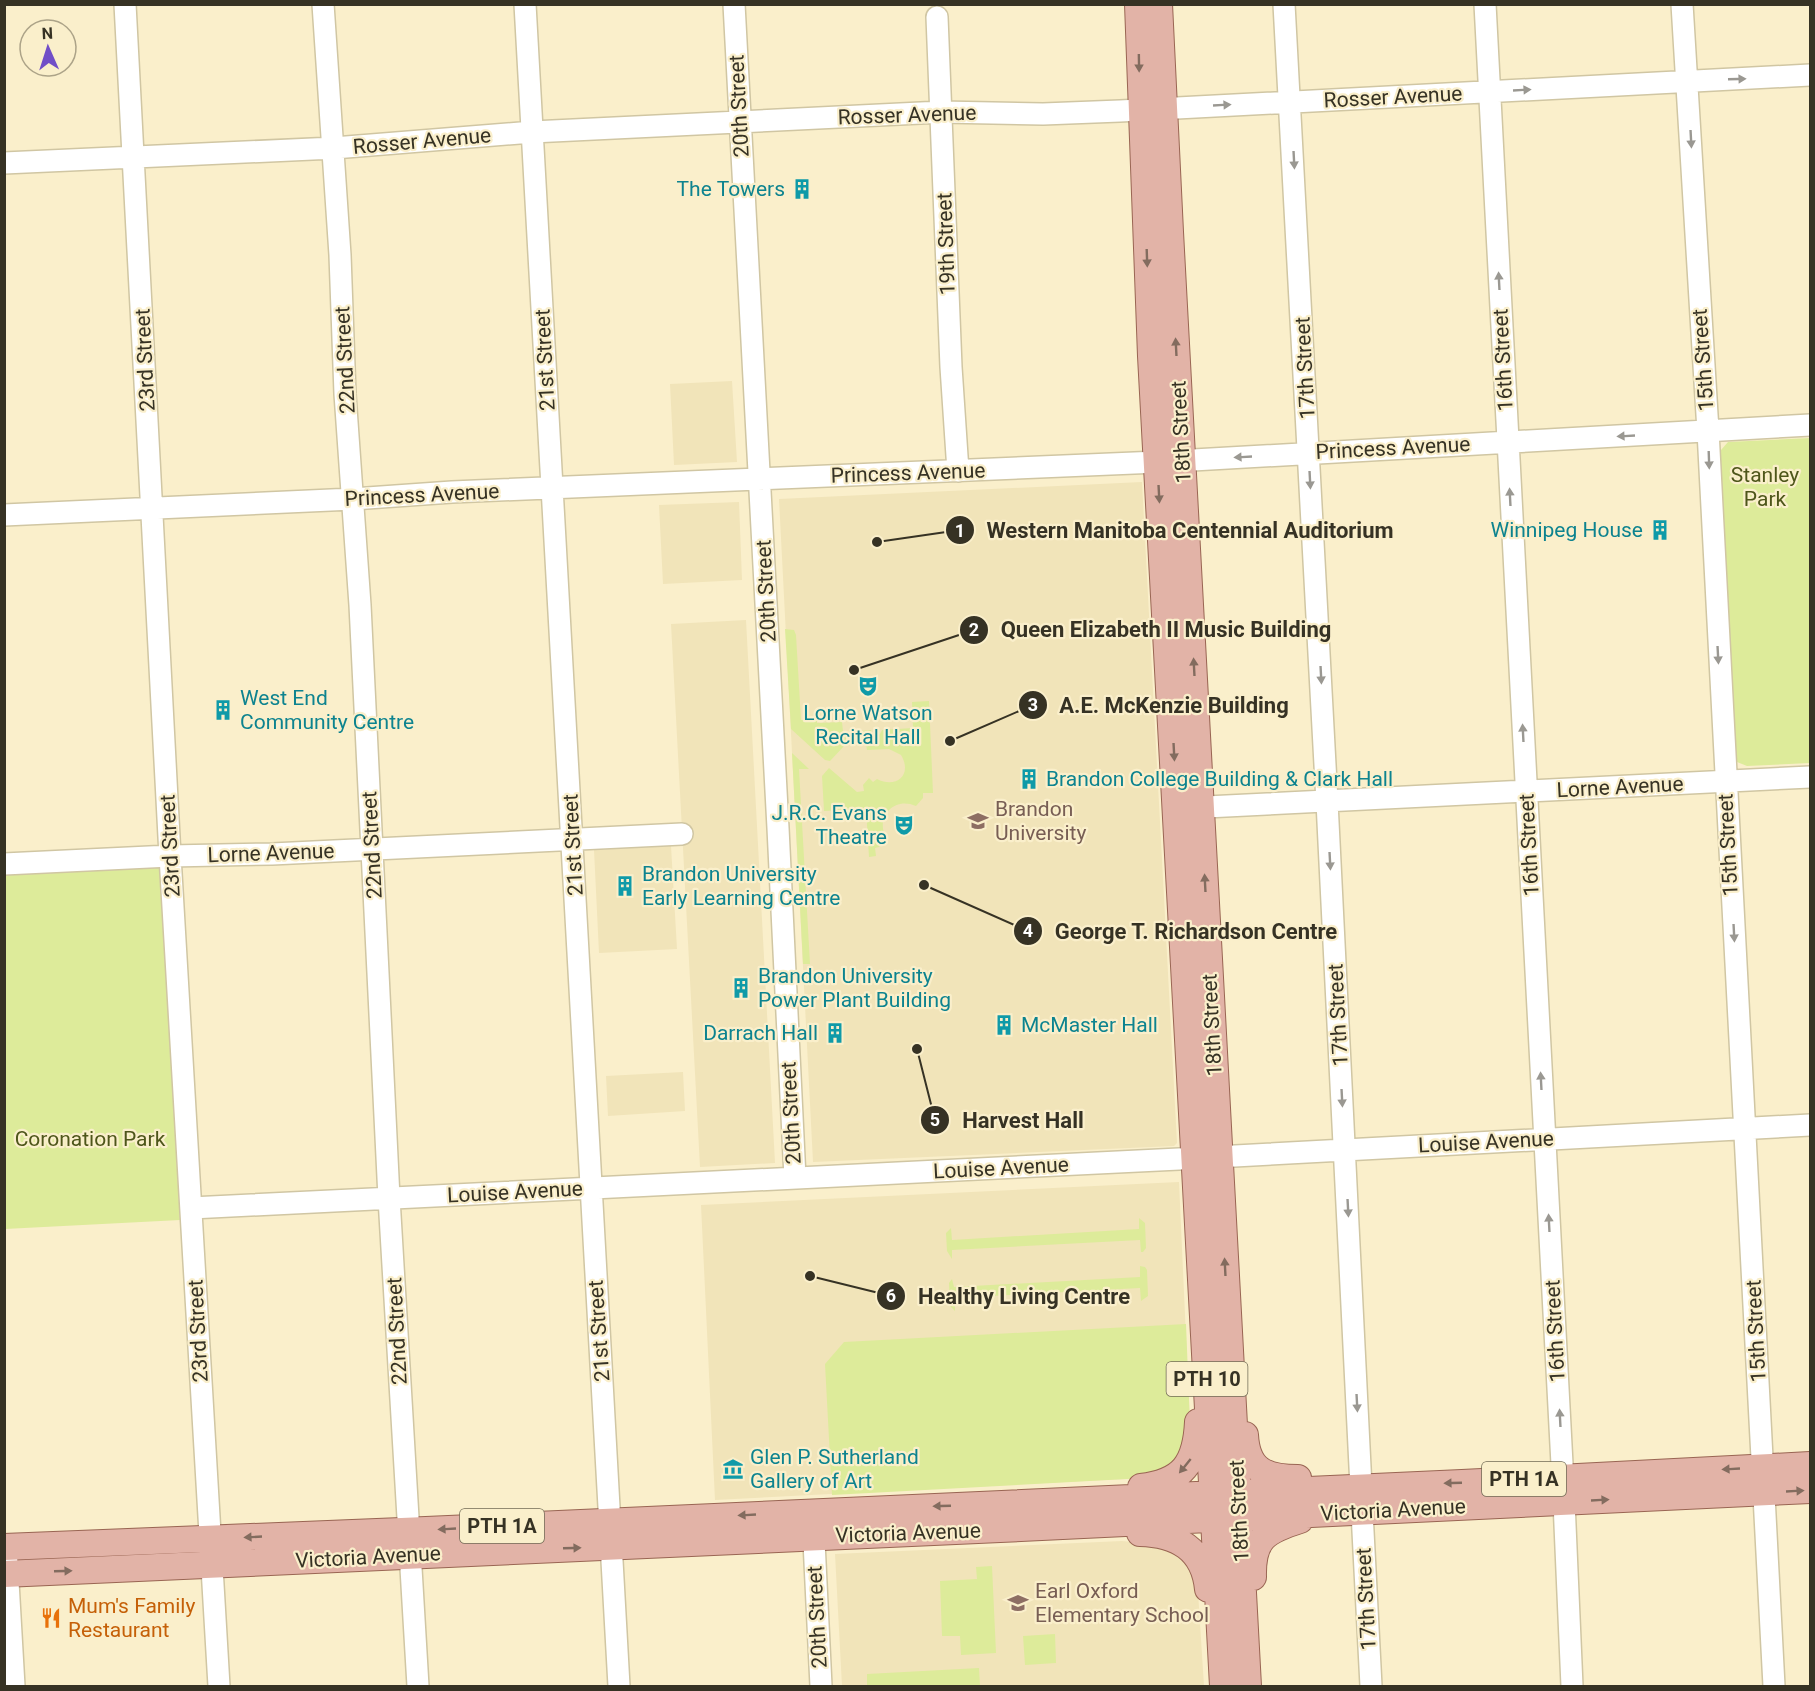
<svg xmlns="http://www.w3.org/2000/svg" width="1815" height="1691" viewBox="0 0 1815 1691" font-family="Roboto,sans-serif">
	<style>
		.built { fill: #f1e4b9 }
		.green { fill: #ddeb9a }
		.lines { fill: none; stroke-linecap: round; stroke-linejoin: round }
		.minor-casing { stroke: #d0c6a3; stroke-width: 24 }
		.major-casing { stroke: #996553; stroke-width: 28 }
		.minor { stroke: #fff; stroke-width: 21 }
		.major { stroke: #e2b3a7; stroke-width: 26 }
		.oneway { fill: #836c5f }
		.oneway2 { fill: #9a9892 }
		.labels { text-anchor: middle; dominant-baseline: central; stroke-width: 4.5; stroke-linejoin: round; paint-order: stroke }
		.shield { fill: #faefcb; stroke: #716b56; stroke-width: 1.5 }
		.shield-label { font-size: 20px; font-weight: bold; fill: #363224 }
		.street-label { font-size: 21px; fill: #363224; stroke: #faefcb }
		.culture-label { font-size: 21px; fill: #0d838f; stroke: #faefcb; text-anchor: start }
		.park-label { font-size: 21px; fill: #4e561a; stroke: #faefcb }
		.education-label { font-size: 21px; fill: #785e54; stroke: #faefcb; text-anchor: start }
		.food-label { font-size: 21px; fill: #c56008; stroke: #faefcb; text-anchor: start }
		.leader { fill: none; stroke: #363224; stroke-width: 2 }
		.callout-dot { fill: #363224; stroke: #faefcb; stroke-width: 2 }
		.mark-label { font-size: 18px; text-anchor: middle; font-weight: bold; fill: #fff }
		.callout-label { font-size: 22px; text-anchor: middle; font-weight: bold; fill: #363224; stroke: #faefcb; stroke-width: 4.5; stroke-linejoin: round; paint-order: stroke }
	</style>
	<rect width="100%" height="100%" fill="#faefcb"/>
	<path class="built" d="M732,381l5,81 -63,3 -4,-81z
		M1142,482l35,661 -3,3 -361,16 -34,-663z
		M739,502l3,78 -79,4 -4,-79z
		M746,620l29,543 -75,4 -29,-543z
		M671,846l6,103 -78,4 -5,-103z
		M683,1072l2,39 -77,5 -2,-40z
		M1179,1182l11,243 -45,53 -430,22 -14,-295z
		M1122,1541l41,4 26,19 9,28 6,94h-362l-7,-132z"/>
	<path class="green" d="M1810,438v325l-63,3 -10,-4 -4,-7 -16,-294 4,-11 7,-8z
		M785,629l9,1 2,5 5,85h16v3l25,-1 1,9 5,5 -2,8 -16,17 -5,-1 -34,-31z
		M929,701l4,92h-10v5l-7,8c-22,-10 -41,11 -30,32l-7,9 -4,1 1,8 -7,1 -3,-48 -42,2 -2,-35 7,-8 28,24 7,-1 -1,-6 6,-7 4,4 4,-3c19,10 36,-4 24,-24l-12,-6 -22,1 -1,-5h-5l-1,-14 11,-1 1,4 5,2 3,-2 2,-4 31,-2 -1,-26z
		M792,753l17,16h-10l11,195h-7z
		M160,866l20,354 -175,9v-355z
		M1139,1218l6,5 1,25 -3,4h-2l-1,-12 -188,10v9l-5,-8 -1,-18 5,-5 1,12 187,-11z
		M1140,1266l5,1 2,3 1,26 -7,5 -1,-13 -185,10v13l-5,-5 -1,-23 3,-4 2,8 186,-10z
		M1186,1324l4,101 -10,35 -35,18 -313,17 -7,-131 19,-22z
		M992,1566l4,87 -35,2 -1,-19h-18l-2,-55 37,-2 -1,-12z
		M1055,1634l1,29 -31,2 -2,-29z
		M979,1668l1,18h-113v-12z"/>
	<g class="lines">
		<g class="minor-casing">
			<path id="minor" d="M125,4l45,852 49,830
				M323,4l17,251 5,139 15,211 29,593 29,488
				M525,4l94,1682
				M734,4l44,824 17,350
				M1284,4l43,798 34,685
				M1485,4l79,1498 8,184
				M1682,4l26,427 66,1255
				M937,17l14,350 7,104
				M4,163l330,-15 198,-16 409,-20 102,2 77,-3 690,-36
				M4,515l349,-16 99,-7 706,-30 652,-37
				M1186,808l624,-31
				M4,864l166,-8 102,-2 410,-20
				M191,1208l988,-49 631,-34
				M1362,1512l9,174
				M813,1521l8,165
				M6,1547l8,139"/>
		</g>
		<g class="major-casing">
			<path id="major" d="M1138,4l13,352 72,1330
				M1159,4l11,228 78,1454
				M1245,1435c2,35 20,43 53,43
				M1141,1487c42,-5 55,-24 57,-65
				M1140,1533c37,1 64,16 68,56
				M4,1547l422,-17 1036,-47 348,-18
				M4,1574l996,-45 810,-39
				M1253,1577c-1,-38 12,-46 47,-57"/>
		</g>
		<use href="#minor" class="minor"/>
		<use href="#major" class="major"/>
	</g>
	<defs><path id="oneway-solid" d="M-6-.8H1V-3.2L6.5 0L1 3.2V.8H-6Z" transform="scale(1.5)"/></defs>
	<g class="oneway">
		<use href="#oneway-solid" transform="translate(1139 63) rotate(89)"/>
		<use href="#oneway-solid" transform="translate(1147 258) rotate(88)"/>
		<use href="#oneway-solid" transform="translate(1176 347) rotate(-93)"/>
		<use href="#oneway-solid" transform="translate(1159 494) rotate(87)"/>
		<use href="#oneway-solid" transform="translate(1194 667) rotate(-93)"/>
		<use href="#oneway-solid" transform="translate(1174 752) rotate(87)"/>
		<use href="#oneway-solid" transform="translate(1205 883) rotate(-93)"/>
		<use href="#oneway-solid" transform="translate(1225 1267) rotate(-93)"/>
		<use href="#oneway-solid" transform="translate(1185 1466) rotate(129)"/>
		<use href="#oneway-solid" transform="translate(1731 1469) rotate(177)"/>
		<use href="#oneway-solid" transform="translate(1453 1483) rotate(178)"/>
		<use href="#oneway-solid" transform="translate(1795 1491) rotate(-3)"/>
		<use href="#oneway-solid" transform="translate(1600 1500) rotate(-3)"/>
		<use href="#oneway-solid" transform="translate(942 1506) rotate(178)"/>
		<use href="#oneway-solid" transform="translate(747 1515) rotate(177)"/>
		<use href="#oneway-solid" transform="translate(447 1529) rotate(177)"/>
		<use href="#oneway-solid" transform="translate(253 1537) rotate(177)"/>
		<use href="#oneway-solid" transform="translate(572 1548) rotate(-2)"/>
		<use href="#oneway-solid" transform="translate(63 1571) rotate(-2)"/>
	</g>
	<g class="oneway2">
		<use href="#oneway-solid" transform="translate(1737 79) rotate(-2)"/>
		<use href="#oneway-solid" transform="translate(1522 90) rotate(-3)"/>
		<use href="#oneway-solid" transform="translate(1222 105) rotate(-3)"/>
		<use href="#oneway-solid" transform="translate(1691 139) rotate(87)"/>
		<use href="#oneway-solid" transform="translate(1294 160) rotate(87)"/>
		<use href="#oneway-solid" transform="translate(1499 281) rotate(-93)"/>
		<use href="#oneway-solid" transform="translate(1626 436) rotate(177)"/>
		<use href="#oneway-solid" transform="translate(1243 457) rotate(177)"/>
		<use href="#oneway-solid" transform="translate(1709 460) rotate(88)"/>
		<use href="#oneway-solid" transform="translate(1310 480) rotate(87)"/>
		<use href="#oneway-solid" transform="translate(1510 497) rotate(-93)"/>
		<use href="#oneway-solid" transform="translate(1718 655) rotate(87)"/>
		<use href="#oneway-solid" transform="translate(1321 675) rotate(87)"/>
		<use href="#oneway-solid" transform="translate(1523 733) rotate(-93)"/>
		<use href="#oneway-solid" transform="translate(1330 861) rotate(87)"/>
		<use href="#oneway-solid" transform="translate(1734 933) rotate(87)"/>
		<use href="#oneway-solid" transform="translate(1541 1081) rotate(-93)"/>
		<use href="#oneway-solid" transform="translate(1342 1098) rotate(87)"/>
		<use href="#oneway-solid" transform="translate(1348 1208) rotate(87)"/>
		<use href="#oneway-solid" transform="translate(1549 1223) rotate(-93)"/>
		<use href="#oneway-solid" transform="translate(1357 1403) rotate(87)"/>
		<use href="#oneway-solid" transform="translate(1560 1418) rotate(-93)"/>
	</g>
	<defs>
		<g id="building-bare" transform="scale(1.62)"><path d="M-4-6H4V6H1V3H-1V6H-4ZM-2.5-4.3h1.7v1.8h-1.7ZM.8-4.3h1.7v1.8H.8ZM-2.5-1h1.7V.8h-1.7ZM.8-1h1.7V.8H.8Z" fill="#0f9aa8" stroke="#faefcb" stroke-width="2.5" paint-order="stroke"/></g>
		<g id="theatre-bare" transform="scale(1.62)"><path d="M-5-5.5Q0-4 5-5.5V0Q5 5 0 6Q-5 5-5 0ZM-3.3-2.5H-1v1.5H-3.3ZM1-2.5H3.3v1.5H1ZM-2.8 1Q0 5.5 2.8 1Z" fill="#0f9aa8" stroke="#faefcb" stroke-width="2.5" paint-order="stroke"/></g>
		<g id="university-bare" transform="scale(1.62)"><path d="M0-5L7-2L0 1L-7-2ZM-4 1L0 2.5L4 1V4Q0 6-4 4Z" fill="#8d6e63" stroke="#faefcb" stroke-width="2.5" paint-order="stroke"/></g>
		<g id="museum-bare" transform="scale(1.62)"><path d="M0-6L6-3V-2H-6V-3ZM-5-1h2V3h-2ZM-1-1h2V3h-2ZM3-1h2V3H3ZM-6 4H6V6H-6Z" fill="#0f9aa8" stroke="#faefcb" stroke-width="2.5" paint-order="stroke"/></g>
		<g id="school-bare" transform="scale(1.62)"><path d="M0-5L7-2L0 1L-7-2ZM-4 1L0 2.5L4 1V4Q0 6-4 4Z" fill="#8d6e63" stroke="#faefcb" stroke-width="2.5" paint-order="stroke"/></g>
		<g id="restaurant-bare" transform="scale(1.62)"><path d="M-5-6h1v4h1v-4h1v4h1v-4h1v5L-1.5 .5V6h-2V.5L-5-1ZM5-6V6H3V1.5H1.5Q1.5-4 5-6Z" fill="#e8710a" stroke="#faefcb" stroke-width="2.5" paint-order="stroke"/></g>
	</defs>
	<g fill-rule="evenodd">
		<use href="#building-bare" x="802" y="189"/>
		<use href="#building-bare" x="1660" y="530"/>
		<use href="#theatre-bare" x="868" y="686"/>
		<use href="#building-bare" x="223" y="710"/>
		<use href="#building-bare" x="1029" y="779"/>
		<use href="#university-bare" x="978" y="821"/>
		<use href="#theatre-bare" x="904" y="825"/>
		<use href="#building-bare" x="625" y="886"/>
		<use href="#building-bare" x="741" y="988"/>
		<use href="#building-bare" x="1004" y="1025"/>
		<use href="#building-bare" x="835" y="1033"/>
		<use href="#museum-bare" x="733" y="1469"/>
		<use href="#school-bare" x="1018" y="1603"/>
		<use href="#restaurant-bare" x="51" y="1618"/>
	</g>
	<g class="labels">
		<g class="shield">
			<rect x="1166.5" y="1362" width="81" height="34" rx="4.5"/>
			<rect x="1482" y="1462" width="84" height="34" rx="4.5"/>
			<rect x="460" y="1509" width="84" height="34" rx="4.5"/>
		</g>
		<g class="shield-label">
			<text x="1207" y="1379">PTH 10</text>
			<text x="1524" y="1479">PTH 1A</text>
			<text x="502" y="1526">PTH 1A</text>
		</g>
		<g class="street-label">
			<text transform="translate(1393 97) rotate(-3)">Rosser Avenue</text>
			<text transform="translate(739 106) rotate(-93)">20th Street</text>
			<text transform="translate(907 115) rotate(-2)">Rosser Avenue</text>
			<text transform="translate(422 141) rotate(-5)">Rosser Avenue</text>
			<text transform="translate(946 244) rotate(-92)">19th Street</text>
			<text transform="translate(145 360) rotate(-93)">23rd Street</text>
			<text transform="translate(345 360) rotate(-93)">22nd Street</text>
			<text transform="translate(545 360) rotate(-93)">21st Street</text>
			<text transform="translate(1503 360) rotate(-93)">16th Street</text>
			<text transform="translate(1703 360) rotate(-94)">15th Street</text>
			<text transform="translate(1305 368) rotate(-93)">17th Street</text>
			<text transform="translate(1181 432) rotate(-93)">18th Street</text>
			<text transform="translate(1393 448) rotate(-3)">Princess Avenue</text>
			<text transform="translate(908 473) rotate(-2)">Princess Avenue</text>
			<text transform="translate(422 495) rotate(-3)">Princess Avenue</text>
			<text transform="translate(766 591) rotate(-93)">20th Street</text>
			<text transform="translate(1620 787) rotate(-3)">Lorne Avenue</text>
			<text transform="translate(372 845) rotate(-93)">22nd Street</text>
			<text transform="translate(573 845) rotate(-93)">21st Street</text>
			<text transform="translate(1529 845) rotate(-93)">16th Street</text>
			<text transform="translate(1728 845) rotate(-93)">15th Street</text>
			<text transform="translate(170 846) rotate(-93)">23rd Street</text>
			<text transform="translate(271 853) rotate(-2)">Lorne Avenue</text>
			<text transform="translate(1338 1015) rotate(-93)">17th Street</text>
			<text transform="translate(1212 1025) rotate(-93)">18th Street</text>
			<text transform="translate(791 1113) rotate(-93)">20th Street</text>
			<text transform="translate(1486 1142) rotate(-3)">Louise Avenue</text>
			<text transform="translate(1001 1168) rotate(-3)">Louise Avenue</text>
			<text transform="translate(515 1192) rotate(-3)">Louise Avenue</text>
			<text transform="translate(198 1331) rotate(-93)">23rd Street</text>
			<text transform="translate(397 1331) rotate(-93)">22nd Street</text>
			<text transform="translate(599 1331) rotate(-94)">21st Street</text>
			<text transform="translate(1555 1331) rotate(-93)">16th Street</text>
			<text transform="translate(1756 1331) rotate(-93)">15th Street</text>
			<text transform="translate(1393 1510) rotate(-3)">Victoria Avenue</text>
			<text transform="translate(1239 1511) rotate(-93)">18th Street</text>
			<text transform="translate(908 1533) rotate(-2)">Victoria Avenue</text>
			<text transform="translate(368 1557) rotate(-3)">Victoria Avenue</text>
			<text transform="translate(1366 1599) rotate(-93)">17th Street</text>
			<text transform="translate(817 1617) rotate(-93)">20th Street</text>
		</g>
		<g class="culture-label">
			<text x="785" y="189" text-anchor="end">The Towers</text>
			<text x="1643" y="530" text-anchor="end">Winnipeg House</text>
			<text x="240" y="698">West End<tspan x="240" dy="24">Community Centre</tspan></text>
			<text x="868" y="713" text-anchor="middle">Lorne Watson<tspan x="868" dy="24">Recital Hall</tspan></text>
			<text x="1046" y="779">Brandon College Building &amp; Clark Hall</text>
			<text x="887" y="813" text-anchor="end">J.R.C. Evans<tspan x="887" dy="24">Theatre</tspan></text>
			<text x="642" y="874">Brandon University<tspan x="642" dy="24">Early Learning Centre</tspan></text>
			<text x="758" y="976">Brandon University<tspan x="758" dy="24">Power Plant Building</tspan></text>
			<text x="1021" y="1025">McMaster Hall</text>
			<text x="818" y="1033" text-anchor="end">Darrach Hall</text>
			<text x="750" y="1457">Glen P. Sutherland<tspan x="750" dy="24">Gallery of Art</tspan></text>
		</g>
		<g class="park-label">
			<text x="1765" y="475">Stanley<tspan x="1765" dy="24">Park</tspan></text>
			<text x="90" y="1139">Coronation Park</text>
		</g>
		<g class="education-label">
			<text x="995" y="809">Brandon<tspan x="995" dy="24">University</tspan></text>
			<text x="1035" y="1591">Earl Oxford<tspan x="1035" dy="24">Elementary School</tspan></text>
		</g>
		<g class="food-label">
			<text x="68" y="1606">Mum's Family<tspan x="68" dy="24">Restaurant</tspan></text>
		</g>
	</g>
	<path class="leader" d="M877 542L960 530M854 670L974 630M950 741L1033 705M924 885L1028 931M917 1049L935 1120M810 1276L891 1296"/>
	<g class="callout-dot">
		<circle cx="877" cy="542" r="6"/>
		<circle cx="854" cy="670" r="6"/>
		<circle cx="950" cy="741" r="6"/>
		<circle cx="924" cy="885" r="6"/>
		<circle cx="917" cy="1049" r="6"/>
		<circle cx="810" cy="1276" r="6"/>
		<circle cx="960" cy="530" r="15"/>
		<circle cx="974" cy="630" r="15"/>
		<circle cx="1033" cy="705" r="15"/>
		<circle cx="1028" cy="931" r="15"/>
		<circle cx="935" cy="1120" r="15"/>
		<circle cx="891" cy="1296" r="15"/>
	</g>
	<g class="mark-label">
		<text x="960" y="537">1</text>
		<text x="974" y="636">2</text>
		<text x="1033" y="711">3</text>
		<text x="1028" y="937">4</text>
		<text x="935" y="1126">5</text>
		<text x="891" y="1302">6</text>
	</g>
	<g class="callout-label">
		<text x="1190" y="538">Western Manitoba Centennial Auditorium</text>
		<text x="1166" y="637">Queen Elizabeth II Music Building</text>
		<text x="1174" y="713">A.E. McKenzie Building</text>
		<text x="1196" y="939">George T. Richardson Centre</text>
		<text x="1023" y="1128">Harvest Hall</text>
		<text x="1024" y="1304">Healthy Living Centre</text>
	</g>
	<rect width="1815" height="1691" fill="none" stroke="#363224" stroke-width="12"/>
	<g transform="translate(48 48) rotate(357)"><circle r="28" fill="#faefcb" stroke="#aca388" stroke-width="1.5"/>
	<path d="M0-4.5L10 22L0 15L-10 22Z" fill="#714ec7"/>
	<text y="-9" font-size="16" font-weight="bold" text-anchor="middle" fill="#363224">N</text>
	</g>
</svg>
